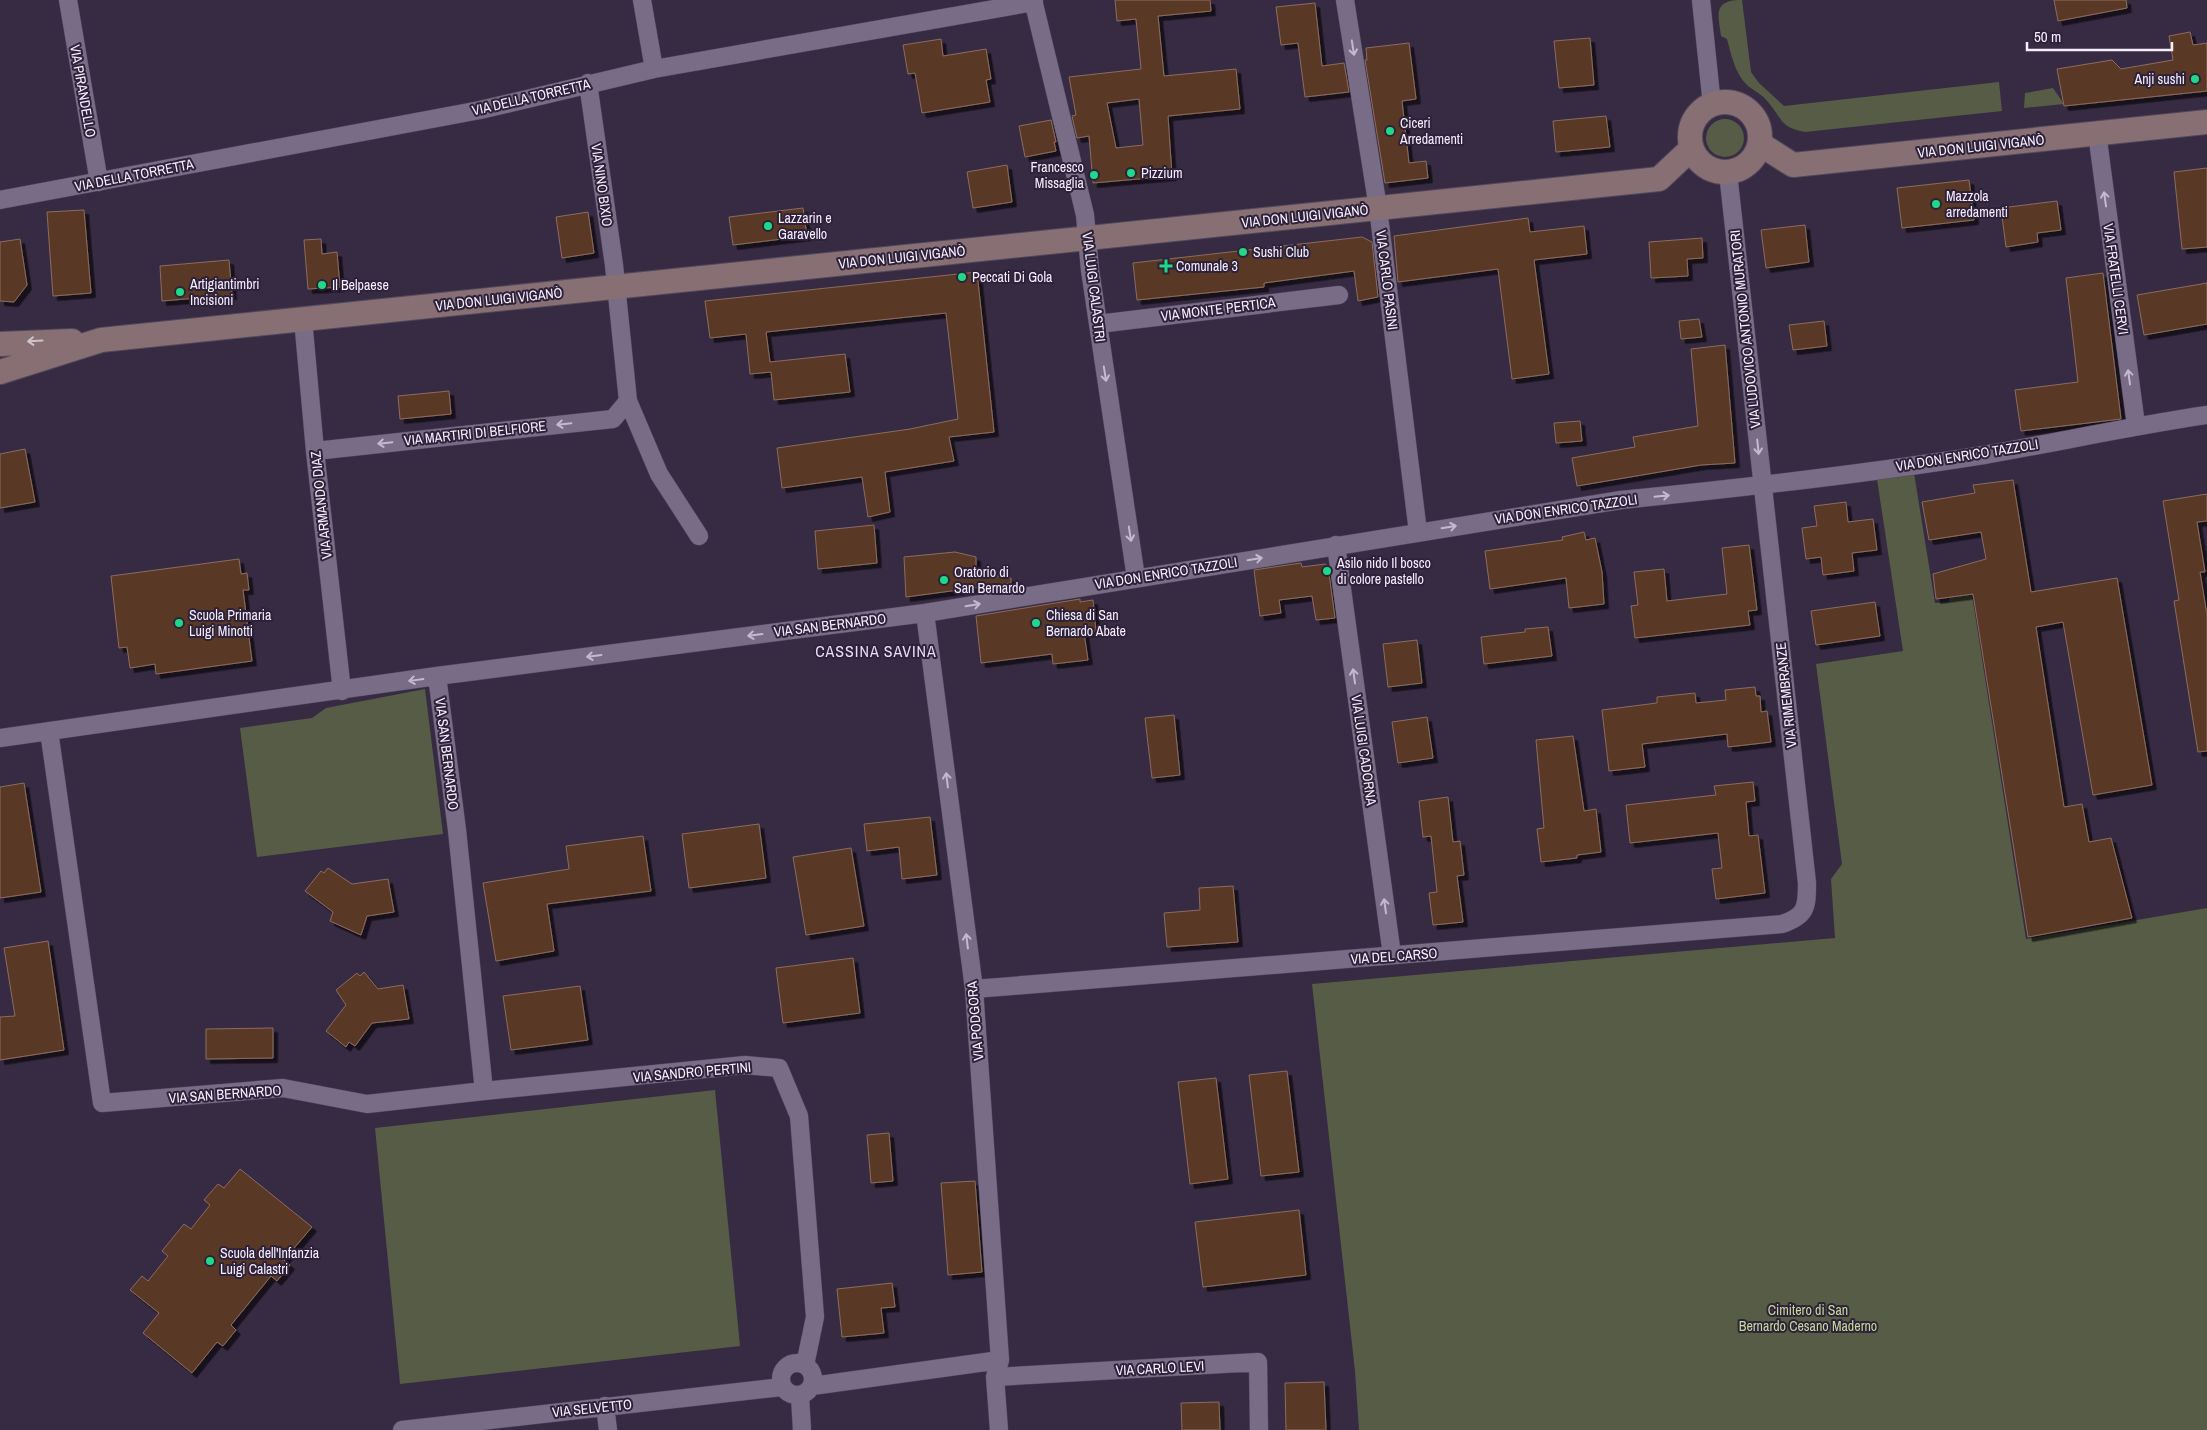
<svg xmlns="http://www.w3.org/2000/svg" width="2207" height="1430" viewBox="0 0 2207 1430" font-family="'Archivo Narrow',sans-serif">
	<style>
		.green { fill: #565c46 }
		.building { fill: #5a3827; stroke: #8b6c5e; fill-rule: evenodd; filter: url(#shadow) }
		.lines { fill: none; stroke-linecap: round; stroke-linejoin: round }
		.street-casing { stroke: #52485c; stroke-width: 19 }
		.secondary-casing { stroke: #52485c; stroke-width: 26 }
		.street { stroke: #786c87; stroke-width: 18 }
		.secondary { stroke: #886f74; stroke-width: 24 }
		.oneway { stroke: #c3bace }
		.oneway2 { stroke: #cfc2ce }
		.poi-dot { fill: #20d887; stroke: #2d2239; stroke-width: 2 }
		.labels { text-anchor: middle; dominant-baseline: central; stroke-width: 4; stroke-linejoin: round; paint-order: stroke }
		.poi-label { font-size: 14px; fill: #f5eefe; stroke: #2d2239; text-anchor: start }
		.street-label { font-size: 14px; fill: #f5eefe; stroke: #2d2239 }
		.park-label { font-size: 14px; fill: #c7d899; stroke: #2d2239 }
		.quarter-label { font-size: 16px; letter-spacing: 1px; fill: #eadcfb; stroke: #2d2239 }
	</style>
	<defs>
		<filter id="shadow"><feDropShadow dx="4.5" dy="4.5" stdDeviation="0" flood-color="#0009"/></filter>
	</defs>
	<rect width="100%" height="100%" fill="#372b43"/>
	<path class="green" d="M1742,0l9,72 8,11 25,23 215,-24 3,29 -197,21c-25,-4 -23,-14 -37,-30 -6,-8 -14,-11 -21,-17 -12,-11 -16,-31 -20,-46l-6,-3c-3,-22 -8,-36 21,-36z
		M2053,88l11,16 -40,4 1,-15z
		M1706 138a19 19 0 1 1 38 0a19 19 0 1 1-38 0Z
		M1914,473l21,130 14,-1v-4l23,-3 54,344 181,-31v522h-848l-4,-59 -43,-387 523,-46 -4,-59 11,-15 -26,-200 87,-13 -26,-172z
		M425,689l18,145 -186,23 -17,-129 72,-10 14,-10z
		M715,1090l25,256 -340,38 -25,-256z"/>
	<path class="building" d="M1115,0h95l1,11 -53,5 6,60 72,-7 4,40 -72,7 4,60 -79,7 -4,-47 -12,2 -5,-22 4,-1 -7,-38 72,-8 -5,-50 -19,2zM1139,99l4,46 -27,3 -9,-45z
		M2054,0h72l1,8 -69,13z
		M1315,3l7,63 22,-3 5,29 -44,5 -7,-54 -17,2 -5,-38z
		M2190,32l3,13 14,-2v48l-143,15 -7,-37 55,-9 9,9 52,-9 -4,-24z
		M1590,38l4,47 -35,3 -5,-47z
		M941,39l2,17 43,-7 5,30 -5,1 4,22 -68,11 -7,-40 -7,1 -5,-29z
		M1409,43l7,56 -14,2 7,62 17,-2 2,17 -43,5 -20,-123h2l-1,-12z
		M1606,116l4,31 -54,5 -3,-31z
		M1051,120l5,22h-2l2,9 -31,6 -6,-31z
		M1007,165l5,37 -39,6 -6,-36z
		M2207,168v79l-25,2 -8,-77z
		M1969,180l5,40 -72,8 -5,-40z
		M2057,201l4,29 -24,3 1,9 -32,5 -5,-39z
		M803,208l4,28 -74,9 -4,-28z
		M84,210l7,83 -38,3 -6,-84z
		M588,212l6,41 -32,5 -6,-41z
		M1528,218l2,14 54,-6 3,28 -53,6 15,114 -37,5 -14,-110 -100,13 -4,-46z
		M1805,225l4,37 -43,6 -5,-38z
		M1362,237l10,5 6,55 -20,4 -4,-30 -90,12v4l-127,13 -4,-37z
		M1702,238l1,20 -16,1 1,17 -37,2 -2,-36z
		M20,239l7,46 -13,17 -14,-1v-59z
		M321,239l1,15 15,-2 3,35 -32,2 -4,-49z
		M229,260l3,35 -70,6 -2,-35z
		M977,272l17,160 -45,5 5,24 -69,11 5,40 -22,5 -6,-40 -80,11 -5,-40 133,-19 48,-10 -12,-106 -180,19 4,30 75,-8 5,38 -76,8 -3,-28 -21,2 -4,-40 -36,4 -5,-37z
		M2103,273l18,146 -100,12 -6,-41 63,-8 -12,-104z
		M2207,283v41l-63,11 -7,-40z
		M1699,319l3,18 -21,2 -2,-18z
		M1824,321l3,25 -34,4 -4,-25z
		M1725,345l10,118 -34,2 -124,21 -5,-28 63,-11 -2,-10 65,-11 -7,-77z
		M449,391l2,23 -51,5 -2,-23z
		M1580,421l2,20 -26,2 -2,-20z
		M25,449l10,53 -35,6v-54z
		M2013,480l18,112 86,-14 35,207 -59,10 -30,-173 -27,5 28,180 18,-3 7,38 22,-4 21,80 -104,19 -55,-343 -37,5 -3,-25 53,-15 -5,-27 -52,8 -7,-38 53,-9 -2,-8z
		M2207,494v27l-10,1 8,50h-5l7,43v136l-9,1 -24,-151 5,-1 -16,-99z
		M1846,502l2,20 25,-3 4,31 -25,3 2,18 -31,4 -2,-18 -15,2 -4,-31 15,-2 -3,-20z
		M874,525l3,38 -59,6 -3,-38z
		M1584,532l2,8 9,-2 7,34 2,32 -35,4 -3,-30 -76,11 -5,-38 78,-11 -1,-3z
		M1749,545l8,65 -9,1 2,14 -115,13 -4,-32 7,-1 -4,-33 30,-3 3,32 60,-7 -5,-46z
		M955,552l21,5v16l35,5v5l-105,14 -2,-40z
		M239,559l2,15 6,-1 2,17h-6l9,71 -96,13 -1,-10 -25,4 -3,-21 -8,1 -8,-72z
		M1301,563l1,4 23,-3 3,2 7,52 -19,2 -4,-24 -33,4 2,13 -21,3 -6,-46z
		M1080,599v3l13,-2 3,31 -12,2 4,27 -35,4 -1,-10 -71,9 -5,-47z
		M1875,602l5,34 -64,9 -5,-34z
		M1548,627l4,29 -68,8 -3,-27 44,-5v-3z
		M1417,640l5,43 -34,4 -5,-43z
		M1755,687l1,9h4l1,16 6,-1 4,31 -43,5 -1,-13 -85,10 3,23 -36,4 -7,-61 55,-7v-6l38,-4 1,10 30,-3 -1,-10z
		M1174,715l6,60 -28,3 -7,-60z
		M1427,717l6,41 -35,5 -6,-41z
		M1573,736l11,75 12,-2 5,43 -24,3v3l-36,4 -4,-33 7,-1 -8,-88z
		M1753,782l2,19 -9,1 3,34 9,-1 7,58 -49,6 -4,-30 10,-1 -4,-35 -88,10 -4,-38 90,-10 -2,-9z
		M24,783l17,109 -41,6v-111z
		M1448,797l5,45 7,-1 4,34 -7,1 6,46 -30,3 -4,-32 8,-1 -6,-56 -8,1 -4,-36z
		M930,817l7,58 -35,4 -3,-32 -32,4 -3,-27z
		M759,824l7,54 -77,10 -7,-54z
		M643,836l8,55 -104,13 7,47 -58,10 -13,-78 86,-14 -3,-23z
		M851,848l13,78 -58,9 -13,-78z
		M328,868l24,16 36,-5 6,33 -27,4 -6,19 -31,-14 3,-9 -28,-21 16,-20 3,2z
		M1233,886l5,56 -71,5 -3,-34 36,-3 -1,-22z
		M48,941l16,109 -64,10v-43l15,-1 -11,-68z
		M853,958l7,55 -77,10 -7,-55z
		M364,972l14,17 25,-4 6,34 -37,4 -17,23 -6,-4 -3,5 -20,-16 20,-26 -10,-15 21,-17 3,3z
		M580,986l8,54 -77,10 -8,-54z
		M273,1028v30l-67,1v-30z
		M1287,1071l12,101 -38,4 -12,-101z
		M1216,1078l12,101 -38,5 -12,-102z
		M889,1133l4,48 -22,2 -4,-48z
		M240,1169l72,58 -28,33 6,5 -13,16 -6,-5 -40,49 5,5 -13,16 -6,-4 -25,31 -49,-40 16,-20 -29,-23 12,-14 6,5 20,-25 -6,-5 22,-27 7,5 19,-24 -6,-5 14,-16 6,4z
		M975,1181l7,91 -34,3 -7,-92z
		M1299,1210l7,65 -103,12 -8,-65z
		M892,1283l3,24 -14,1 3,25 -42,4 -5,-48z
		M1324,1382l2,48h-40l-1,-47z
		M1219,1402l1,28h-38l-1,-27z"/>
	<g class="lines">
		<g class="street-casing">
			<path id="street" d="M68,0l31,182
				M642,0l12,69
				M1033,0l52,215 5,55 46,308
				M1345,0l33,208 40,324
				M1701,0l11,105
				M588,83l26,182 14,136 31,73 40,62
				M2097,133l39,292
				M0,200l480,-90 174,-41 380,-67
				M303,319l12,132 27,240
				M1098,324l241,-29
				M315,451l298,-32 15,-18
				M1336,545l56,410
				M925,613l49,376 26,371 -5,17 4,53
				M49,731l53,372 181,-15 84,16 117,-13 -27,-261 -20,-154
				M0,738l437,-62 488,-63 696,-113c121,-12 243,-26 363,-45 75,-13 148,-29 223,-40
				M974,989l808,-65c24,-8 25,-16 25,-41l-79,-710
				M484,1091l261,-26 34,3 20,48 16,201 -10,48
				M781 1379a16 16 0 1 1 32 0a16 16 0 1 1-32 0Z
				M995,1377l263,-15 1,68
				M812,1386l188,-26
				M800,1396l2,34
				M605,1406l3,24
				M402,1430l380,-43"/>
		</g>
		<g class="secondary-casing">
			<path id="secondary" d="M1690 137a35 35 0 1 1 70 0a35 35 0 1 1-70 0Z
				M1760,144l33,21 414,-43
				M0,344l72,-3
				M0,372l101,-32 1558,-161 32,-30"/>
		</g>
		<use href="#street" class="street"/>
		<use href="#secondary" class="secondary"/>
	</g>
	<defs><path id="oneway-shaft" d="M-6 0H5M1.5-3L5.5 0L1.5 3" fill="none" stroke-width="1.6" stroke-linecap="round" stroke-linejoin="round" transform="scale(1.25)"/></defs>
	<g class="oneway">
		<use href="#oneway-shaft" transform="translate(1353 48) rotate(81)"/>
		<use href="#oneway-shaft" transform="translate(2105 199) rotate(-98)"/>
		<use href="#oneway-shaft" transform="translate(1105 374) rotate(81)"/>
		<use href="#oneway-shaft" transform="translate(2129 377) rotate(-98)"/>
		<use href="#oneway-shaft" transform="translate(564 424) rotate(174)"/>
		<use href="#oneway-shaft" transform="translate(385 443) rotate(174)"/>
		<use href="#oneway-shaft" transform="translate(1758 447) rotate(84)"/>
		<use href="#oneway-shaft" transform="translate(1662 496) rotate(-6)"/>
		<use href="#oneway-shaft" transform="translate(1449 527) rotate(-9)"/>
		<use href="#oneway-shaft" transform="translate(1130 534) rotate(81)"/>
		<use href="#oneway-shaft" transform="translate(1255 559) rotate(-9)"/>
		<use href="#oneway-shaft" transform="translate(973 605) rotate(-9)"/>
		<use href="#oneway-shaft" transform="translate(755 635) rotate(173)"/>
		<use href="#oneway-shaft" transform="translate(594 656) rotate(173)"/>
		<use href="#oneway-shaft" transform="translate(1354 676) rotate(-98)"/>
		<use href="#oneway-shaft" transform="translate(416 680) rotate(172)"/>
		<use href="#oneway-shaft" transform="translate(947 780) rotate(-97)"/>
		<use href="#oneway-shaft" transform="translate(1385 906) rotate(-98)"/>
		<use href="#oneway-shaft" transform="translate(967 941) rotate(-97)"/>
	</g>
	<use class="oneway2" href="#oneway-shaft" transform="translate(35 341) rotate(177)"/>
	<g class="poi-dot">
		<circle cx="2195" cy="79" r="5"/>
		<circle cx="1390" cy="131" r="5"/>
		<circle cx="1131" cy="173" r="5"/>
		<circle cx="1094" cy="175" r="5"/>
		<circle cx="1936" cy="204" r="5"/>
		<circle cx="768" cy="226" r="5"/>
		<circle cx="1243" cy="252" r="5"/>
		<path d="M1163.5 258.5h5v5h5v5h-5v5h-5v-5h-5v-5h5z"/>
		<circle cx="962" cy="277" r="5"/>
		<circle cx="322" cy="285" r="5"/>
		<circle cx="180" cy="292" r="5"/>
		<circle cx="1327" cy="571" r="5"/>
		<circle cx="944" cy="580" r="5"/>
		<circle cx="179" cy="623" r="5"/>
		<circle cx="1036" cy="623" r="5"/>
		<circle cx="210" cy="1261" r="5"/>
	</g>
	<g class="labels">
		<g class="poi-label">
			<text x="2185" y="79" text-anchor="end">Anji sushi</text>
			<text x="1400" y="123">Ciceri<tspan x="1400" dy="16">Arredamenti</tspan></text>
			<text x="1084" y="167" text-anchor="end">Francesco<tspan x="1084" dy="16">Missaglia</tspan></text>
			<text x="1141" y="173">Pizzium</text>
			<text x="1946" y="196">Mazzola<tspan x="1946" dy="16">arredamenti</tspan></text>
			<text x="778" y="218">Lazzarin e<tspan x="778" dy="16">Garavello</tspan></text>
			<text x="1253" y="252">Sushi Club</text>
			<text x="1176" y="266">Comunale 3</text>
			<text x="972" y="277">Peccati Di Gola</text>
			<text x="190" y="284">Artigiantimbri<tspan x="190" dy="16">Incisioni</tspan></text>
			<text x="332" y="285">Il Belpaese</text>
			<text x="1337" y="563">Asilo nido Il bosco<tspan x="1337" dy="16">di colore pastello</tspan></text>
			<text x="954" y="572">Oratorio di<tspan x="954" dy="16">San Bernardo</tspan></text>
			<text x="189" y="615">Scuola Primaria<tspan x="189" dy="16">Luigi Minotti</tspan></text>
			<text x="1046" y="615">Chiesa di San<tspan x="1046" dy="16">Bernardo Abate</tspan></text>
			<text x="220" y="1253">Scuola dell'Infanzia<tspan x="220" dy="16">Luigi Calastri</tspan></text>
		</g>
		<g class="street-label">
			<text transform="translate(83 91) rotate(80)">VIA PIRANDELLO</text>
			<text transform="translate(531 97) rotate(-13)">VIA DELLA TORRETTA</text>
			<text transform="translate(1981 146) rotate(-6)">VIA DON LUIGI VIGANÒ</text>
			<text transform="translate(134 175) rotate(-11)">VIA DELLA TORRETTA</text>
			<text transform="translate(602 185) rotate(82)">VIA NINO BIXIO</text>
			<text transform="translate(1305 216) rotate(-6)">VIA DON LUIGI VIGANÒ</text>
			<text transform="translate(902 257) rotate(-6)">VIA DON LUIGI VIGANÒ</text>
			<text transform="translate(2116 279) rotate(82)">VIA FRATELLI CERVI</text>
			<text transform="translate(1387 280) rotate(83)">VIA CARLO PASINI</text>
			<text transform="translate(1094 287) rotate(83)">VIA LUIGI CALASTRI</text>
			<text transform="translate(499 299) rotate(-6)">VIA DON LUIGI VIGANÒ</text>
			<text transform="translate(1218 309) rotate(-7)">VIA MONTE PERTICA</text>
			<text transform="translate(1745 329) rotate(-96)">VIA LUDOVICO ANTONIO MURATORI</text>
			<text transform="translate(475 433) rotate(-6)">VIA MARTIRI DI BELFIORE</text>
			<text transform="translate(1967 455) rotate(-9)">VIA DON ENRICO TAZZOLI</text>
			<text transform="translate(321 505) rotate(-96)">VIA ARMANDO DIAZ</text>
			<text transform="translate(1566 509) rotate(-8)">VIA DON ENRICO TAZZOLI</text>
			<text transform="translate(1166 573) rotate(-9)">VIA DON ENRICO TAZZOLI</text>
			<text transform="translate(830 625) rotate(-7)">VIA SAN BERNARDO</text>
			<text transform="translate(1786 695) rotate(-96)">VIA RIMEMBRANZE</text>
			<text transform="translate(1364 750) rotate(82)">VIA LUIGI CADORNA</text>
			<text transform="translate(447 754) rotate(83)">VIA SAN BERNARDO</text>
			<text transform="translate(1394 956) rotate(-4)">VIA DEL CARSO</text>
			<text transform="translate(975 1021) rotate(-95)">VIA PODGORA</text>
			<text transform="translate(692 1072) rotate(-5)">VIA SANDRO PERTINI</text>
			<text transform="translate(225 1094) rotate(-4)">VIA SAN BERNARDO</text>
			<text transform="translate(1160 1368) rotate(-3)">VIA CARLO LEVI</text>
			<text transform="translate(592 1408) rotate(-6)">VIA SELVETTO</text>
		</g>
		<g class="park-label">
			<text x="1808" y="1310">Cimitero di San<tspan x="1808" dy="16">Bernardo Cesano Maderno</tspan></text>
		</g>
		<g class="quarter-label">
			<text x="876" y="651">CASSINA SAVINA</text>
		</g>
	</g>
	<path d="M2027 42v8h145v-8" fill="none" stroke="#f5eefe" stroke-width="2.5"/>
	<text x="2034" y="42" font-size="15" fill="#f5eefe" stroke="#2d2239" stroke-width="4" paint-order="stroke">50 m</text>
</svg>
